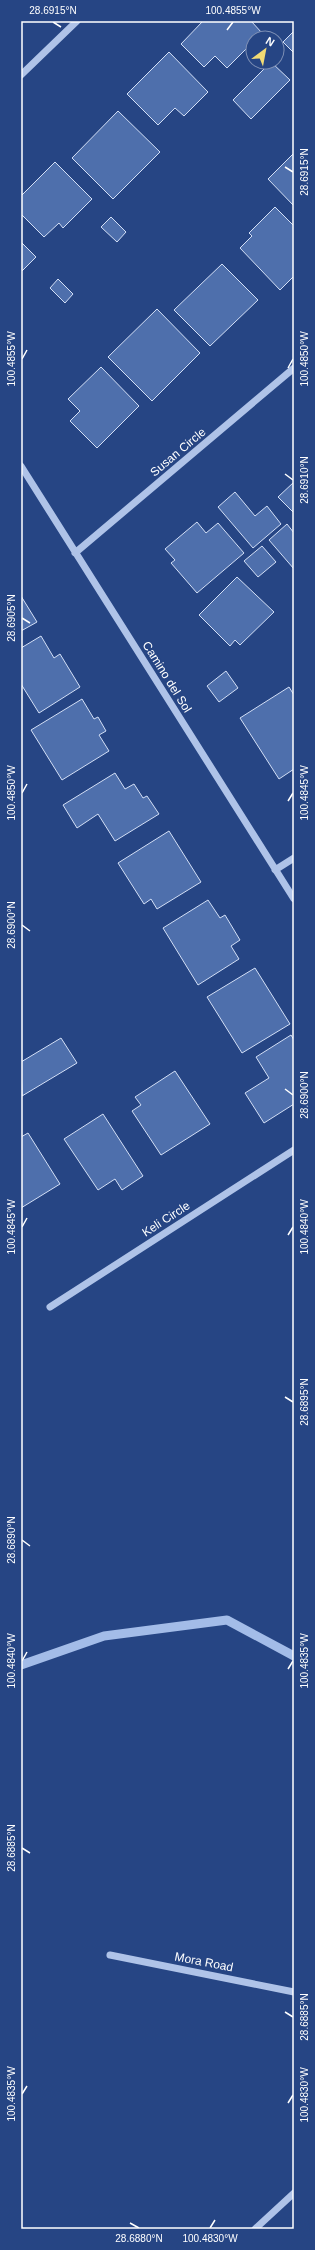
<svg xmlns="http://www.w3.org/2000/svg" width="315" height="2250" viewBox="0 0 315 2250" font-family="Helvetica,sans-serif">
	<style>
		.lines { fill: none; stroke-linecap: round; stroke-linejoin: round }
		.stream { stroke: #a3bce8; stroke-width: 9 }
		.building { fill: #4e6fac; stroke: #d3dff6 }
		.minor { stroke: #afc3e8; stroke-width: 7 }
		.ticks { fill: none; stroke: #fff; stroke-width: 1.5 }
		.labels { text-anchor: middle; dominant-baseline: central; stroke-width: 3; stroke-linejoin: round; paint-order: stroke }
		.street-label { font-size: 12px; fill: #fff; stroke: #264584 }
		.neatline { fill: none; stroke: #fff; stroke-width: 1.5 }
		.ticks-label { font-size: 10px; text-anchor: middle; fill: #fff }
	</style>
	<rect width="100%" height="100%" fill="#264584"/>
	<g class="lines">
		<path class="stream" d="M21,1665l83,-29 123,-16 67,36"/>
	</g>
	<path class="building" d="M203,21h48l11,12 -5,5h-4v4l-26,26 -12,-12 -11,11 -23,-23z
		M294,31v22l-11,-11z
		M169,52l39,40 -24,24 -9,-8 -17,17 -31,-31z
		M271,62l19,18 -39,39 -18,-19z
		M118,111l42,41 -47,47 -41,-41z
		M294,153v53l-26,-27z
		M55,162l37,37 -29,29 -4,-5 -15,14 -23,-23v-18z
		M275,207l19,19v50l-14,14 -40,-42 12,-12 -3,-3z
		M111,217l15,15 -9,10 -16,-15z
		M21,242l15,15 -15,15z
		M222,264l36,36 -48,46 -36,-36z
		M58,279l15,15 -8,9 -15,-15z
		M157,309l43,44 -48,48 -44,-44z
		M101,367l38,39 -42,42 -27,-27 10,-10 -12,-12z
		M294,482v31l-16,-16z
		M235,492l20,24 12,-10 14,18 -28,24 -35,-41z
		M197,522l9,11 12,-10 26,30 -47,40 -26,-30 4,-3 -10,-11z
		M287,524l7,9v36l-25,-29z
		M262,546l14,16 -18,15 -14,-16z
		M237,577l37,35 -34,33 -5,-5 -5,6 -31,-31z
		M21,596l16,26 -16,9z
		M41,636l13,22 6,-4 20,33 -41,26 -18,-29v-36z
		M226,671l12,17 -19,14 -12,-16z
		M289,687l5,8v74l-15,10 -39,-61z
		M82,699l12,20 4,-2 8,14 -7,4 10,16 -47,29 -31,-50z
		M115,773l10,16 9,-5 9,14 4,-2 12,18 -44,27 -17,-27 -21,14 -14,-23z
		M169,831l32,51 -44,27 -6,-10 -7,5 -26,-41z
		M208,900l12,18 5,-3 15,25 -9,6 8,13 -41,26 -35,-57z
		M255,968l35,56 -48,29 -35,-56z
		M291,1035l3,5v64l-30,19 -19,-30 24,-15 -13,-21z
		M61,1038l16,25 -55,33 -1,-34z
		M175,1071l35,53 -49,31 -29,-44 9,-6 -6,-8z
		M103,1114l40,62 -21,14 -7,-11 -17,11 -34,-51z
		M28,1133l32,51 -39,24v-71z"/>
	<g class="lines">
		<path class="minor" d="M21,75l56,-54
			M21,466l273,433
			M75,553l219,-185
			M275,870l19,-12
			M50,1307l244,-157
			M110,1955l184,37
			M255,2229l39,-36"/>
	</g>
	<path class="ticks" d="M53,22l8,5M227,30l6,-8M285,167l8,5M22,359l5,-9M288,368l5,-9M285,474l8,6M22,618l8,5M22,793l5,-9M288,801l5,-8M22,925l8,6M285,1089l8,6M22,1227l5,-9M288,1235l5,-8M285,1397l8,5M22,1540l8,6M22,1661l5,-9M288,1669l5,-8M22,1848l8,5M285,2012l8,5M22,2094l5,-8M288,2103l5,-8M130,2223l9,5M210,2228l5,-8"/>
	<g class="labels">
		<g class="street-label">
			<text transform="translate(178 452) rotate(-40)">Susan Circle</text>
			<text transform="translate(167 677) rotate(58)">Camino del Sol</text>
			<text transform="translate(166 1219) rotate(-33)">Keli Circle</text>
			<text transform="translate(204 1962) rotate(11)">Mora Road</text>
		</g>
	</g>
	<rect width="315" height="2250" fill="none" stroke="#264584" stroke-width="44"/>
	<g transform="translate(265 50) rotate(32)"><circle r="19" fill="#264584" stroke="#7d8fb5"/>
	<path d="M0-3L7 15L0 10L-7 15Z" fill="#f1da74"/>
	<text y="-6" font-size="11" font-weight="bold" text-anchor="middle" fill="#ffffff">N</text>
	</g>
	<rect x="22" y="22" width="271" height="2206" class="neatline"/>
	<g class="ticks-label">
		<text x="53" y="14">28.6915°N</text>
		<text x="233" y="14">100.4855°W</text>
		<text transform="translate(304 172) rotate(-90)" y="4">28.6915°N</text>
		<text transform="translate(11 359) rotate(-90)" y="4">100.4855°W</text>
		<text transform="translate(304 359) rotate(-90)" y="4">100.4850°W</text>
		<text transform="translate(304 480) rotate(-90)" y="4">28.6910°N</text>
		<text transform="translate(11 618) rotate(-90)" y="4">28.6905°N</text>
		<text transform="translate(11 793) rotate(-90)" y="4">100.4850°W</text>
		<text transform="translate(304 793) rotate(-90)" y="4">100.4845°W</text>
		<text transform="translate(11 925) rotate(-90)" y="4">28.6900°N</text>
		<text transform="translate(304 1095) rotate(-90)" y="4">28.6900°N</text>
		<text transform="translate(11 1227) rotate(-90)" y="4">100.4845°W</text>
		<text transform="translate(304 1227) rotate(-90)" y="4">100.4840°W</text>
		<text transform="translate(304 1402) rotate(-90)" y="4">28.6895°N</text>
		<text transform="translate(11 1540) rotate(-90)" y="4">28.6890°N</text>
		<text transform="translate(11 1661) rotate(-90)" y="4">100.4840°W</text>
		<text transform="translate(304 1661) rotate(-90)" y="4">100.4835°W</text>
		<text transform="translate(11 1848) rotate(-90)" y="4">28.6885°N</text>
		<text transform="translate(304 2017) rotate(-90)" y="4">28.6885°N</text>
		<text transform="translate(11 2094) rotate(-90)" y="4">100.4835°W</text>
		<text transform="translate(304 2095) rotate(-90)" y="4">100.4830°W</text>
		<text x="139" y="2242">28.6880°N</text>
		<text x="210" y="2242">100.4830°W</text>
	</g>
</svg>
